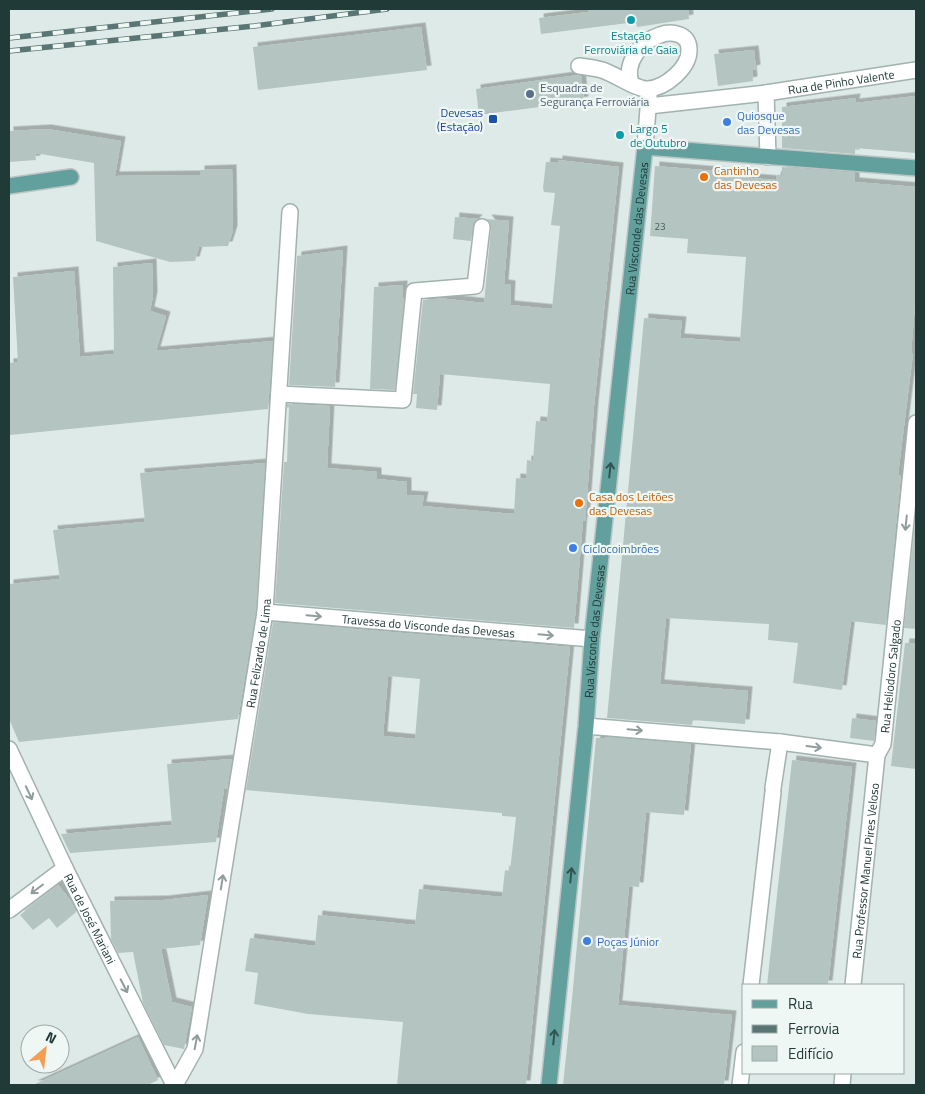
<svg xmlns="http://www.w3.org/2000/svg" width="925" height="1094" viewBox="0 0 925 1094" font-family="'Titillium Web',sans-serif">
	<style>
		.building { fill: #b4c5c1; fill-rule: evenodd; filter: url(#shadow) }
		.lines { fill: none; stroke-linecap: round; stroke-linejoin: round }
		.minor-casing { stroke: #a1b2af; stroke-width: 18 }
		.major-casing { stroke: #bcc4c3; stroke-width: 18 }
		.minor { stroke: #fff; stroke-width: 15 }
		.major { stroke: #62a09e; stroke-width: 15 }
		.rail-casing { stroke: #5a7674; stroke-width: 5.5 }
		.rail { stroke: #eff7f4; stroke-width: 4; stroke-dasharray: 11; stroke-linecap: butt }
		.oneway { stroke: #305452 }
		.oneway2 { stroke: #909c9c }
		.culture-dot { fill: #0f9aa8; stroke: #eff7f4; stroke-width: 2 }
		.service-dot { fill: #5c6f8a; stroke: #eff7f4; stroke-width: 2 }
		.transit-dot { fill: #1a4fb4; stroke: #eff7f4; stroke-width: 2 }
		.shop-dot { fill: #3f7fe0; stroke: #eff7f4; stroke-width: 2 }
		.food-dot { fill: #e8710a; stroke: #eff7f4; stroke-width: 2 }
		.labels { text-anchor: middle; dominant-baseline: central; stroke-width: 4.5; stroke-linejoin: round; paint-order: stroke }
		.number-label { font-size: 10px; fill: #455d5a }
		.culture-label { font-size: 12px; fill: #0d838f; stroke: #eff7f4 }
		.street-label { font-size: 12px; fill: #203a38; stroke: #eff7f4 }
		.service-label { font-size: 12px; fill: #4e5e75; stroke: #eff7f4; text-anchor: start }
		.transit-label { font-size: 12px; fill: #164399; stroke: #eff7f4; text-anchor: end }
		.shop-label { font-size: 12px; fill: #366cbe; stroke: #eff7f4; text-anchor: start }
		.food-label { font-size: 12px; fill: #c56008; stroke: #eff7f4; text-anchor: start }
	</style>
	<defs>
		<filter id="shadow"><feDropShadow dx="4.5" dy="-4.5" stdDeviation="0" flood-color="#0004"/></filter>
	</defs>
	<rect width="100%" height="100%" fill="#deeae7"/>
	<path class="building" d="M588,9h100l1,10 -52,8 -1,-5 -95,12 -2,-16 49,-6z
		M421,27l6,43 -169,20 -5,-43z
		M754,50l2,19 -4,1 1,11 -35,5 -4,-32z
		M578,75l3,1 3,25 -105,14 -3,-26z
		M916,96v57l-61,-5v6l-73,-6v-41l74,-9 -1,5z
		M47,129l74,12 -6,35 85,-1v-5l32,-1 1,61 -5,16 -29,1 -4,14 -25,1 -74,-21 -2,-78 -59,-10 1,7 -27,2v-31z
		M558,160l61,7 -25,239 -9,115 -2,-1 -9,108 -299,-25 9,-141h3l2,-55 -2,1v-4l43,2 -3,62 50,4v7l30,3v13l17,1 -2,10 92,8 2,-36 10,1 1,-19 6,1 3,-40 11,1 3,-38 -110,-10 -3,36 -21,-2 1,-14h-4l10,-94 24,-2v1l37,4 7,-75 -1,-5 -3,-4 22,2 -5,63 7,1 -1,20 42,4 8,-83 -9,-1 4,-32 -11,-1 -1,-4 3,-26 12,1z
		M655,166l83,7v4l38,3 1,-5h5v-8l73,6v9l61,5v106l-5,60h2l-15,122h3l-15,150 -35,-4 -9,69 -49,-7 5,-40 -30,-3 1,-16 -103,-6 -6,66 88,7 -3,33 -52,-4 -1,5 -85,-7 37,-400 38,3 -2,17 60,4 6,-85 -59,-4 1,-14 -38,-3z
		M455,217l23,2 -5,6 -2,16 -18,-2z
		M343,250l-8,137 -46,-2 8,-129z
		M152,263l1,33 -3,15 16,5 -10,35 117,-10 -5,68 -258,26 -1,-72 9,-1 -5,-85 61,-6 6,86 34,-3 -1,-87z
		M403,285l-1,13h2l-9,92 -25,-1 4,-102z
		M265,463l-9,148 -18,108 -219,23 -10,-23v-135l51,-5 -7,-49 92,-8 -5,-49z
		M916,512v117l-12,-1z
		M273,622l297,25 -44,438h-129l6,-63 -95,-8 -54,-10 4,-31 -13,-2 5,-33 65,8 3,-31 97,10 4,-36 83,8 3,-27 5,1 6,-54 -14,-1v-3l-256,-23zM388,676l32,3 -5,60 -32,-3z
		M905,643h11v126l-25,-3z
		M852,718l24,3 -2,20 -24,-3z
		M605,737l86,7 -7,71 -38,-3 -7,75 -10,-1 -11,119 114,10 -8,70h-161l9,-86 24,-261h9z
		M232,759l-5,30h-3l-8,53 -146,11 -9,-19 111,-9 -5,-61z
		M792,760l60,7 -24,218h-61z
		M58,885l13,16 5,11 -19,16 -8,-10 -16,12 -13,-15z
		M208,895l-8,50 -39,4 11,53 20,5 -8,42 -20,-4 -21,-42 -10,-51 -15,1 -7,-14 -1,-38 54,-1z
		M138,1037l20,43 -10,5h-115z"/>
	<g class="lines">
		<g class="minor-casing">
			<g id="minor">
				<path d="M579,66c8,1 16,2 23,4 13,4 35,20 46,19 17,-1 42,-21 41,-40 0,-16 -18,-18 -29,-14 -19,6 -36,28 -29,48"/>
				<path id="s1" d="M766,93l150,-23"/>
				<path d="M649,106l117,-13 2,64"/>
				<path d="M645,147l4,-51"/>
				<path d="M279,394l124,6 11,-109 61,-5 7,-59"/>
				<path id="s2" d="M265,612l327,27"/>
				<path d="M586,726l194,16 97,13"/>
				<path id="s3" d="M9,749l56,119 109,217"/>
				<path d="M773,788l7,-46"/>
				<path d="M9,910l56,-42"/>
				<path d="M751,985l22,-193"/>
				<path id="s4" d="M853,985l24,-230 6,-11 33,-321"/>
				<path id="s5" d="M175,1085l20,-36 70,-437 25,-400"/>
				<path d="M740,1085l4,-33"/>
				<path d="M842,1085l1,-12"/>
			</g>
		</g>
		<g class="major-casing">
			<g id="major">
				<path d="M9,186l62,-9"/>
				<path id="s6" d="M549,1085l37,-359 6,-87 53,-492 271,21"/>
			</g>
		</g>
		<use href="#minor" class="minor"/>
		<use href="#major" class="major"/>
		<g class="rail-casing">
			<path id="rail" d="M9,38l263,-29
				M9,51l245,-25 133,-17"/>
		</g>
		<use href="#rail" class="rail"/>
	</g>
	<defs><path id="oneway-shaft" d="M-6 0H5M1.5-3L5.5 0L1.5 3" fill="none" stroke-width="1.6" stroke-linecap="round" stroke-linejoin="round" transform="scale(1.25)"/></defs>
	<g class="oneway">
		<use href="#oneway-shaft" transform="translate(610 470) rotate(-84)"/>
		<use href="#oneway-shaft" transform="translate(571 875) rotate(-84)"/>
		<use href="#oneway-shaft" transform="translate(554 1037) rotate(-84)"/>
	</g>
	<g class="oneway2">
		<use href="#oneway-shaft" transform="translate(906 523) rotate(96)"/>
		<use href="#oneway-shaft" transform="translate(314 616) rotate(5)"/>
		<use href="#oneway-shaft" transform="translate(546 635) rotate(5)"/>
		<use href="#oneway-shaft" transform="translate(635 730) rotate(5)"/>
		<use href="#oneway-shaft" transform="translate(814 747) rotate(7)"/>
		<use href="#oneway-shaft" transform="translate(29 793) rotate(65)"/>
		<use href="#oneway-shaft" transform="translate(222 882) rotate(-81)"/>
		<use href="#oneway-shaft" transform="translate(37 889) rotate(143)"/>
		<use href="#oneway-shaft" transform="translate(124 986) rotate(63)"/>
		<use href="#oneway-shaft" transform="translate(196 1042) rotate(-79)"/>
	</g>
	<g class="culture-dot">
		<circle cx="631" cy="20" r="5"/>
		<circle cx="620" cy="135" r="5"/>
	</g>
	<circle class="service-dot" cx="530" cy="94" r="5"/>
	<rect class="transit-dot" x="488" y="114" width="10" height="10" rx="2.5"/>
	<g class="shop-dot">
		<circle cx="727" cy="122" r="5"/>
		<circle cx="573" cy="548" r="5"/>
		<circle cx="587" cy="941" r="5"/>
	</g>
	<g class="food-dot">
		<circle cx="704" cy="177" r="5"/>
		<circle cx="579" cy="503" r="5"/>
	</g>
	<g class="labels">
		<g class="number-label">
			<text x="660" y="226">23</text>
		</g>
		<g class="culture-label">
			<text x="631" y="35">Estação<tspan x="631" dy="14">Ferroviária de Gaia</tspan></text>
			<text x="630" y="128" text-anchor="start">Largo 5<tspan x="630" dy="14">de Outubro</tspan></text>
		</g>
		<g class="street-label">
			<text stroke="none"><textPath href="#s1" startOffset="76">Rua de Pinho Valente</textPath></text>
			<text stroke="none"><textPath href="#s6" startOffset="861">Rua Visconde das Devesas</textPath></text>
			<text stroke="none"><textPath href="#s2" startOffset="164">Travessa do Visconde das Devesas</textPath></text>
			<text stroke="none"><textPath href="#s6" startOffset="456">Rua Visconde das Devesas</textPath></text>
			<text stroke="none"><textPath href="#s5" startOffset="442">Rua Felizardo de Lima</textPath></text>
			<text stroke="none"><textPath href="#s4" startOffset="312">Rua Heliodoro Salgado</textPath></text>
			<text stroke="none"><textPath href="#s4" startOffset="115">Rua Professor Manuel Pires Veloso</textPath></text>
			<text stroke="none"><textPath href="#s3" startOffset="188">Rua de José Mariani</textPath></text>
		</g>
		<g class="service-label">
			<text x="540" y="87">Esquadra de<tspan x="540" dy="14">Segurança Ferroviária</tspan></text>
		</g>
		<g class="transit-label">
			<text x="483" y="112">Devesas<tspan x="483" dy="14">(Estação)</tspan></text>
		</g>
		<g class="shop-label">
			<text x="737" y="115">Quiosque<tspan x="737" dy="14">das Devesas</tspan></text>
			<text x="583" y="548">Ciclocoimbrões</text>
			<text x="597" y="941">Poças Júnior</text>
		</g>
		<g class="food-label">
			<text x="714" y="170">Cantinho<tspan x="714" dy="14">das Devesas</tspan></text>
			<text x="589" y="496">Casa dos Leitões<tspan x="589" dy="14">das Devesas</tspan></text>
		</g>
	</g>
	<rect width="925" height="1094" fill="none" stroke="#203a38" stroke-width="20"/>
	<rect x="742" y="984" width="162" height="90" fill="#eff7f4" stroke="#9caba9"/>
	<rect x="752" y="1000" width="25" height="8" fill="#62a09e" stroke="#9caba9"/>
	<text x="788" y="1009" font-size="15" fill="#203a38">Rua</text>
	<rect x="752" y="1025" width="25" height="8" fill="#5a7674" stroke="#9caba9"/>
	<text x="788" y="1034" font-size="15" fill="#203a38">Ferrovia</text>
	<rect x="752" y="1046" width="25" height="15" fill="#b4c5c1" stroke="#9caba9"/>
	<text x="788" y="1059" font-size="15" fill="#203a38">Edifício</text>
	<g transform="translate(45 1049) rotate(28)"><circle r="24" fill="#eff7f4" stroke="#9caba9"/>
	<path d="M0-4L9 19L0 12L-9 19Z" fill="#f39e54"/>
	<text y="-8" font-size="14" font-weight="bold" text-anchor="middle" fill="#203a38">N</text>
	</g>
</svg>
